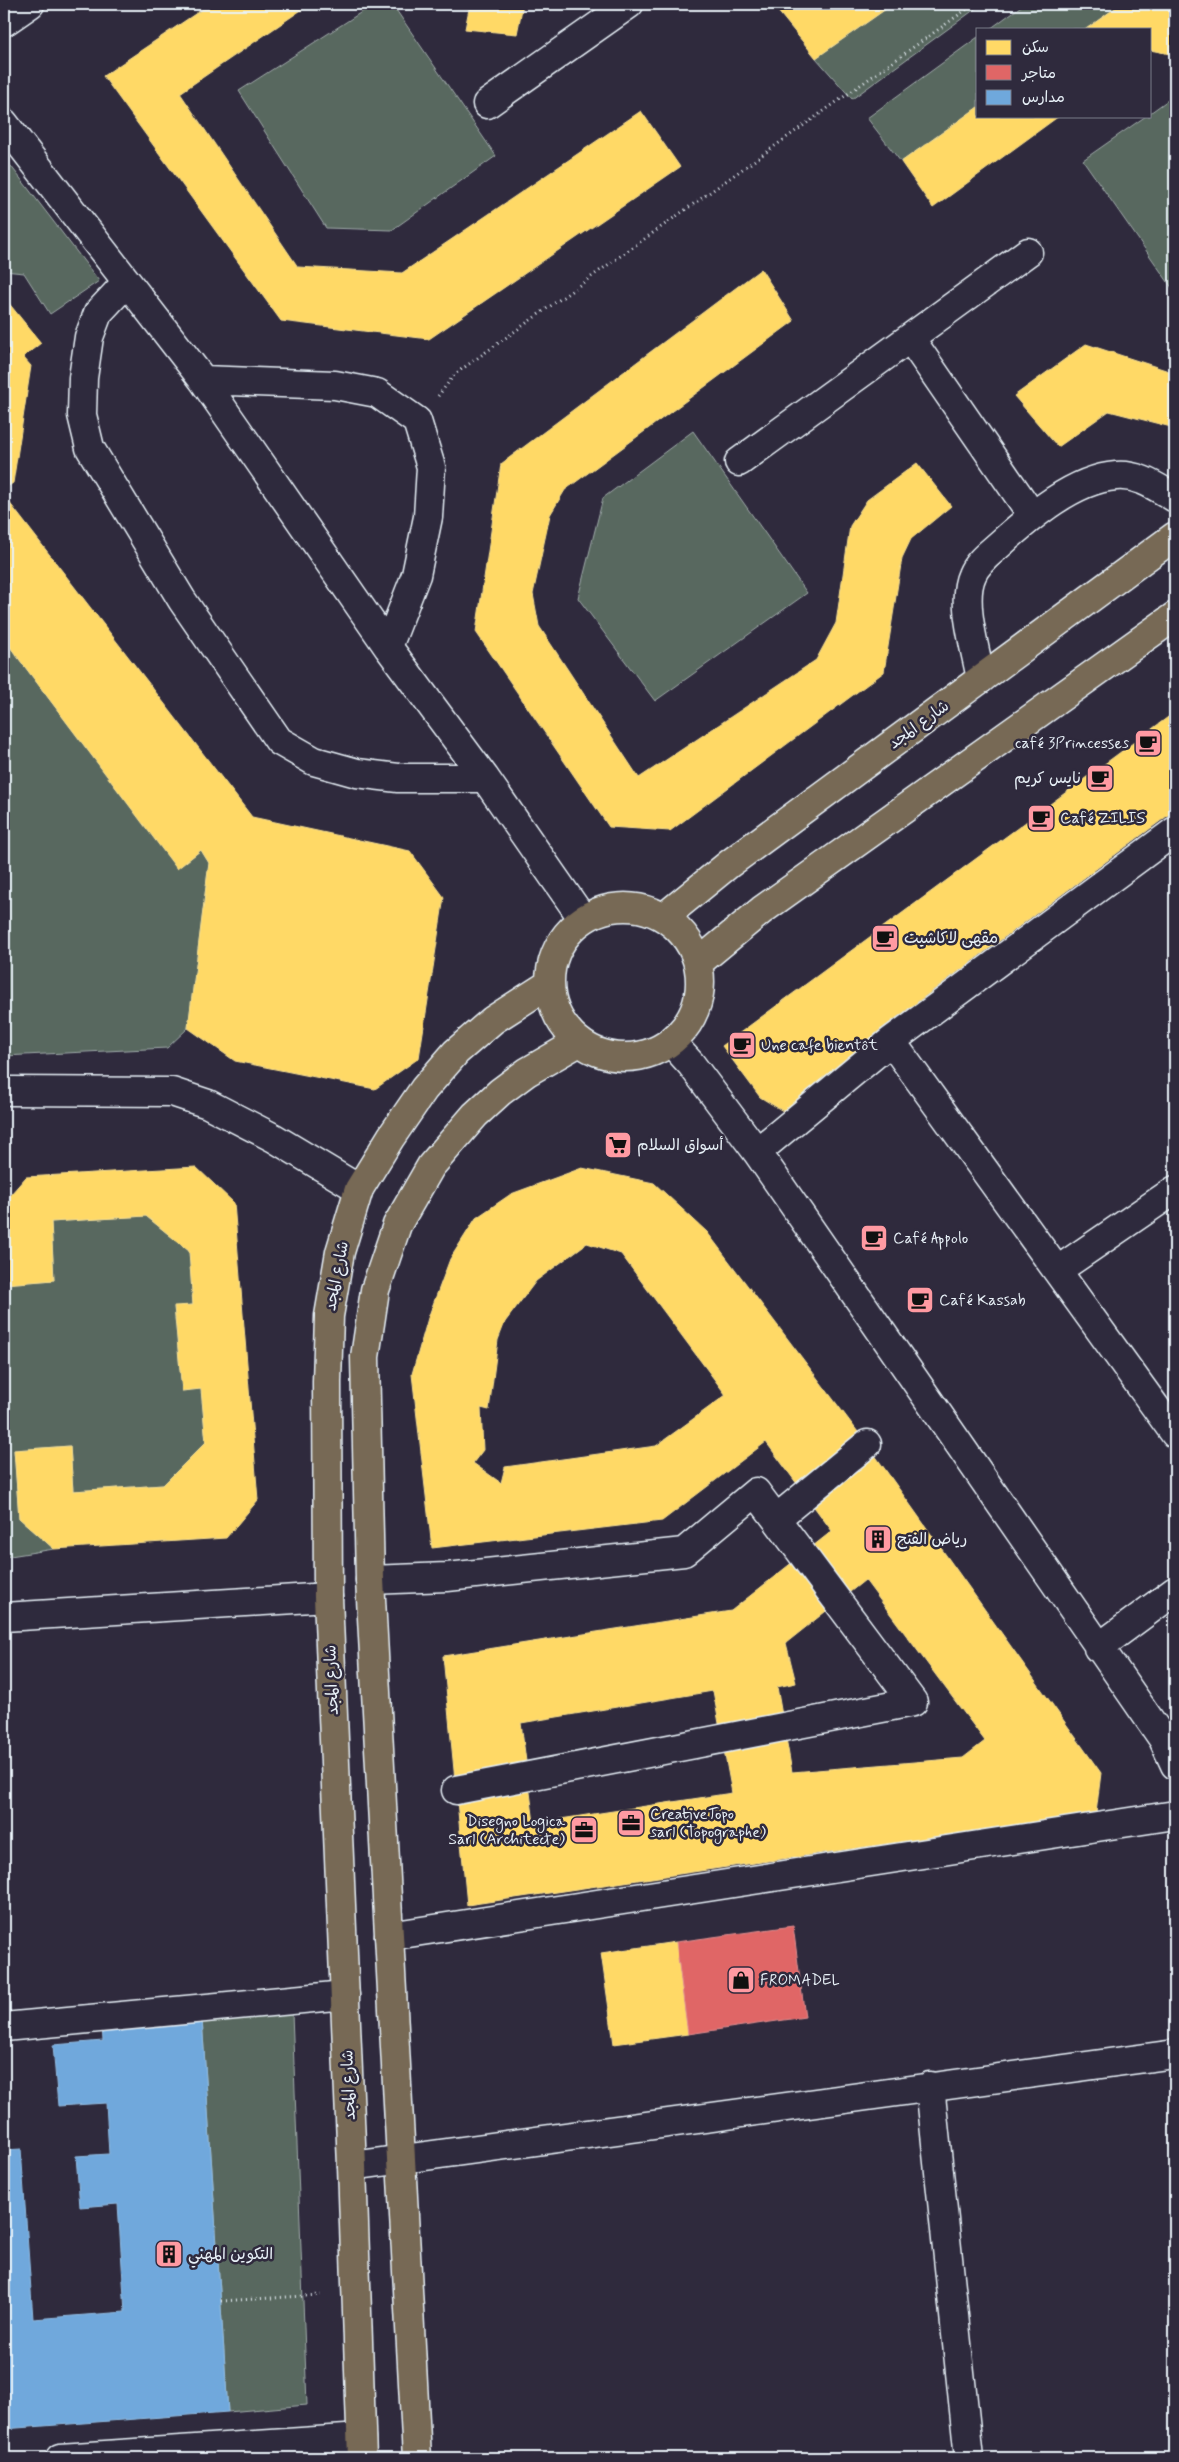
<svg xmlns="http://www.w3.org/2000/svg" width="1179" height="2462" viewBox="0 0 1179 2462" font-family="Mynerve,'Playpen Sans Arabic',sans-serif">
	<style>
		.green { fill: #59675e; stroke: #a0acab }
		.homes { fill: #ffd966; stroke: #f8e092; fill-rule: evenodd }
		.shops { fill: #e06666; stroke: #e29092 }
		.schools { fill: #6fa8dc; stroke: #93bee4 }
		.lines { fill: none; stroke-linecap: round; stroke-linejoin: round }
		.minor-casing { stroke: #e8f1f8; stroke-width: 31 }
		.major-casing { stroke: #e8f1f8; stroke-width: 31 }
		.path { stroke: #e8f1f8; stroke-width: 3; stroke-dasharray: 1 4; stroke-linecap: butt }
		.minor { stroke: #2f2a3d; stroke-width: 28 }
		.major { stroke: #776954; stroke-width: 28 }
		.labels { text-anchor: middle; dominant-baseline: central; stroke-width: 5; stroke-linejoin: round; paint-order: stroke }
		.street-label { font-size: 16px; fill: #e8f1f8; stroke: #2f2a3d }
		.poi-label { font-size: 16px; fill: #e8f1f8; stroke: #2f2a3d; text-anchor: start }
	</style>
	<rect width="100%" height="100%" fill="#2f2a3d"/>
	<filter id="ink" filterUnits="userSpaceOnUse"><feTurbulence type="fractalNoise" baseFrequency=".02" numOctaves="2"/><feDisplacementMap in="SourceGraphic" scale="10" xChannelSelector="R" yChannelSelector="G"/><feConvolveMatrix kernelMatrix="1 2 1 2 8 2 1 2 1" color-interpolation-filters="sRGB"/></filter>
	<g filter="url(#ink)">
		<path class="green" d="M374,4h18l104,152 -104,74 -66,-2 -87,-137z
			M893,4h89l-130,95 -36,-41z
			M1024,4h97l-35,25h-96z
			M978,37v70l-77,55 -34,-44z
			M1175,95v197l-92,-132 63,-44h4v-3z
			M4,157l95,124 -49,33 -26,-41 -20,-2z
			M693,431l114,162 -152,108 -77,-103 25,-100z
			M4,639l173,229 24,-18 8,13 -21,165 -21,20 -163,8z
			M146,1216l43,35 4,54 -19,2 8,84 19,-2 5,53 -43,43 -90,6 -3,-45 -56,4 5,68 35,31 -50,8v-273l50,-4 -3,-58z
			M292,2013l15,392 -79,7 -26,-393z"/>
		<path class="homes" d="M210,4h100l-130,89 118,174 104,6 239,-162 39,56 -251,172 -148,-18 -178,-245z
			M470,4h53l-6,30 -52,-5z
			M785,4h108l-77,54 -39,-48z
			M1121,4h54v51l-25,-5v-21h-64z
			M978,107v9h81l-126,92 -32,-46z
			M761,269l33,52 -229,169 -15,25 -17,79 6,32 100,152 177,-118 20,-37 14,-97 17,-26 50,-37 34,43 -40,33 -9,19 -18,114 -214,159 -61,-4 -133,-195 25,-168z
			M7,301l34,42 -18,14 8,9 -18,117 -9,6v-186z
			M1086,344l89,29v55l-66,-17 -51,36 -44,-51z
			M4,496l8,10 -8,6z
			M12,506l240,311 158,34 34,46 -25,161 -44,31 -140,-28 -47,-33 21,-165 -8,-13 -24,19 -173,-230v-127z
			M1175,712v98l-294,219 -98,82 -23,-14 -38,-51z
			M196,1167l38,36 24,297 -32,38 -172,11 -35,-31 -5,-68 56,-4 3,45 90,-6 43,-43 -5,-53 -19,2 -8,-85 19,-1 -4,-54 -43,-35 -95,6 3,58 -50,4v-82l22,-25z
			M582,1168l72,15 53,49 160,212 234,329 -5,40 -629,92 -24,-249 288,-45 101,-80 -66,-89 -104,79 -230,27 -20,-174 16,-56 22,-59 26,-41 35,-24zM587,1243l34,11 105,141 -70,51 -151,21 -4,16 -28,-20 10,-13 -2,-42 8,2 9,-70 7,-18 31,-41zM865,1580l120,161 -22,17 -171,14 -15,-85 19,-4 -10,-40zM713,1691l19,102 -198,30 -13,-100z
			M676,1942l12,92 -74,10 -13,-91z"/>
		<path class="shops" d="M793,1926l12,91 -117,17 -12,-92z"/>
		<path class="schools" d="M202,2019l26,393 -224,17v-279l17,-1 12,170 92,-7 -7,-108 -38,3 -4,-51 33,-2 -3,-51 -48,3 -5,-61 50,-4 -1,-15z"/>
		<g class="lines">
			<g class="minor-casing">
				<path id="minor" d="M4,22l26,-18
					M487,104l142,-100
					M4,123l199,257 185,267 97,131 98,141
					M126,283l-28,30 -9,24 -6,41 -1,37 8,33 92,152 97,141 35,20 43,12 41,5h87
					M910,338l122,177
					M203,380l132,5 42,8 40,28 14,46 -3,50 -12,58 -28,72
					M739,462l289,-210
					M981,679c-5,-28 -21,-78 -9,-104 5,-13 18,-22 28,-31 30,-27 74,-65 116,-68 23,-2 40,11 59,22
					M891,1041l284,393
					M671,1042l20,22 66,88 406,587 12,26
					M11,1091l161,1 36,12 66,34 85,51
					M757,1152l134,-111 284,-210
					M1058,1270l117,-80
					M777,1518l90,-74
					M370,1580l77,-3 237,-25 72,-60 157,210 -457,88
					M4,1617l324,-20
					M1098,1648l77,-57
					M389,1936l786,-121
					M4,2027l341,-32
					M930,2086l39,372
					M352,2166l823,-112
					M60,2458l301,-20"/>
			</g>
			<g class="major-casing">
				<path id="major" d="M550 982a75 75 0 1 1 150 0a75 75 0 1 1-150 0Z
					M664,917l65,-53 446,-328
					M698,963l64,-53 413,-294
					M362,2458l-10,-292 -24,-569 -1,-215 2,-66 11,-64 19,-63 32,-52 33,-48 32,-37 37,-32 56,-36
					M417,2458l-47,-878 -5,-223 10,-67 22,-65 34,-59 44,-51 25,-23 27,-20 52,-30"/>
			</g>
			<path class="path" d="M438,396l17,-22 519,-370
				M221,2301l100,-6"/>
			<use href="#minor" class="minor"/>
			<use href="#major" class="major"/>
		</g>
	</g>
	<defs>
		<g id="cafe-square" transform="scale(1.4375)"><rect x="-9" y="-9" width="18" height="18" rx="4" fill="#ff9aa2" stroke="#2f2a3d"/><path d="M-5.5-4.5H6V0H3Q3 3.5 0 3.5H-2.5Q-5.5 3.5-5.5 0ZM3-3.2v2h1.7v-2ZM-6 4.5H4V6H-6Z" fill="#111"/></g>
		<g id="supermarket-square" transform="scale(1.4375)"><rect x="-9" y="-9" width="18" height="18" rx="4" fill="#ff9aa2" stroke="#2f2a3d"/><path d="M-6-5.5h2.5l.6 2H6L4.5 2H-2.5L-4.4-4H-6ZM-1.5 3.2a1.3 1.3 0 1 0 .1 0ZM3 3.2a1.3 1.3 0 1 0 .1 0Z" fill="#111"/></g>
		<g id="building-square" transform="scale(1.4375)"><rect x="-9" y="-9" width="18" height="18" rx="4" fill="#ff9aa2" stroke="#2f2a3d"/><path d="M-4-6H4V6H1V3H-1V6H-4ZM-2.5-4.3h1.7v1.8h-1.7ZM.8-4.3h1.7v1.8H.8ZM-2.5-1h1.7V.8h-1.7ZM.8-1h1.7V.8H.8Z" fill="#111"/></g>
		<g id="office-square" transform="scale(1.4375)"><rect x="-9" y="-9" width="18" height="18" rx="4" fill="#ff9aa2" stroke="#2f2a3d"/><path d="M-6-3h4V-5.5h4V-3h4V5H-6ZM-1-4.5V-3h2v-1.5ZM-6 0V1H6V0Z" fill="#111"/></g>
		<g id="shop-square" transform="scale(1.4375)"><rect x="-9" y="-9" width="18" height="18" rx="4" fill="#ff9aa2" stroke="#2f2a3d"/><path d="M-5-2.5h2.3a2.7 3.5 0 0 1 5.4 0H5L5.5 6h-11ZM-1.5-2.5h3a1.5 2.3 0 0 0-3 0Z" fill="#111"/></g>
	</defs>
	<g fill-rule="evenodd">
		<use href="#cafe-square" x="1148" y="743"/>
		<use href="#cafe-square" x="1100" y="778"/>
		<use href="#cafe-square" x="1041" y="818"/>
		<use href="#cafe-square" x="885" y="938"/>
		<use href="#cafe-square" x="742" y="1045"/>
		<use href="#supermarket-square" x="618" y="1145"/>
		<use href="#cafe-square" x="874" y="1238"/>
		<use href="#cafe-square" x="920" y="1300"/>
		<use href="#building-square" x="878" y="1539"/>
		<use href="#office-square" x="631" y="1823"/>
		<use href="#office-square" x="584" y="1830"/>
		<use href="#shop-square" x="741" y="1980"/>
		<use href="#building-square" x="169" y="2254"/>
	</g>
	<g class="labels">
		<g class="street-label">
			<text transform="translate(919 725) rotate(-36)">شارع المجد</text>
			<text transform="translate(337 1276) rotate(-79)">شارع المجد</text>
			<text transform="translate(332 1680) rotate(-92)">شارع المجد</text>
			<text transform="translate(349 2085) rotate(-92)">شارع المجد</text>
		</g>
		<g class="poi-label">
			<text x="1129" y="743" text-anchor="end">café 3Princesses</text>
			<text x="1081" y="778" text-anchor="end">نايس كريم</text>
			<text x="1060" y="818">Café ZILIS</text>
			<text x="904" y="938">مقهى لاكاشيت</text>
			<text x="761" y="1045">Une cafe bientôt</text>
			<text x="637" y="1145">أسواق السلام</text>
			<text x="893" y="1238">Café Appolo</text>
			<text x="939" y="1300">Café Kassab</text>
			<text x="897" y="1539">رياض الفتح</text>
			<text x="650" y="1814">CreativeTopo<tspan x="650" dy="18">sarl (Topographe)</tspan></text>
			<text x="565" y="1821" text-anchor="end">Disegno Logica<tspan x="565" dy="18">Sarl (Architecte)</tspan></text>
			<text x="760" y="1980">FROMADEL</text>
			<text x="188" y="2254">التكوين المهني</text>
		</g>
	</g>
	<rect width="1179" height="2462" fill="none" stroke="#2f2a3d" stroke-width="20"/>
	<rect x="10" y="10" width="1159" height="2442" fill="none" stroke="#e8f1f8" stroke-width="2" filter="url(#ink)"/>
	<rect x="976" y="28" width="175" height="90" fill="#2f2a3d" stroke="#797a88"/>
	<rect x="986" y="40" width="25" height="15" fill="#ffd966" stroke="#797a88"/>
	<text x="1022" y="52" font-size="15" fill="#e8f1f8">سكن</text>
	<rect x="986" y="65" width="25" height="15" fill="#e06666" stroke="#797a88"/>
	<text x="1022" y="78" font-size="15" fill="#e8f1f8">متاجر</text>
	<rect x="986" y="90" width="25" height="15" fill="#6fa8dc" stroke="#797a88"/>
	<text x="1022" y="102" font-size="15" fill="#e8f1f8">مدارس</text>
</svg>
